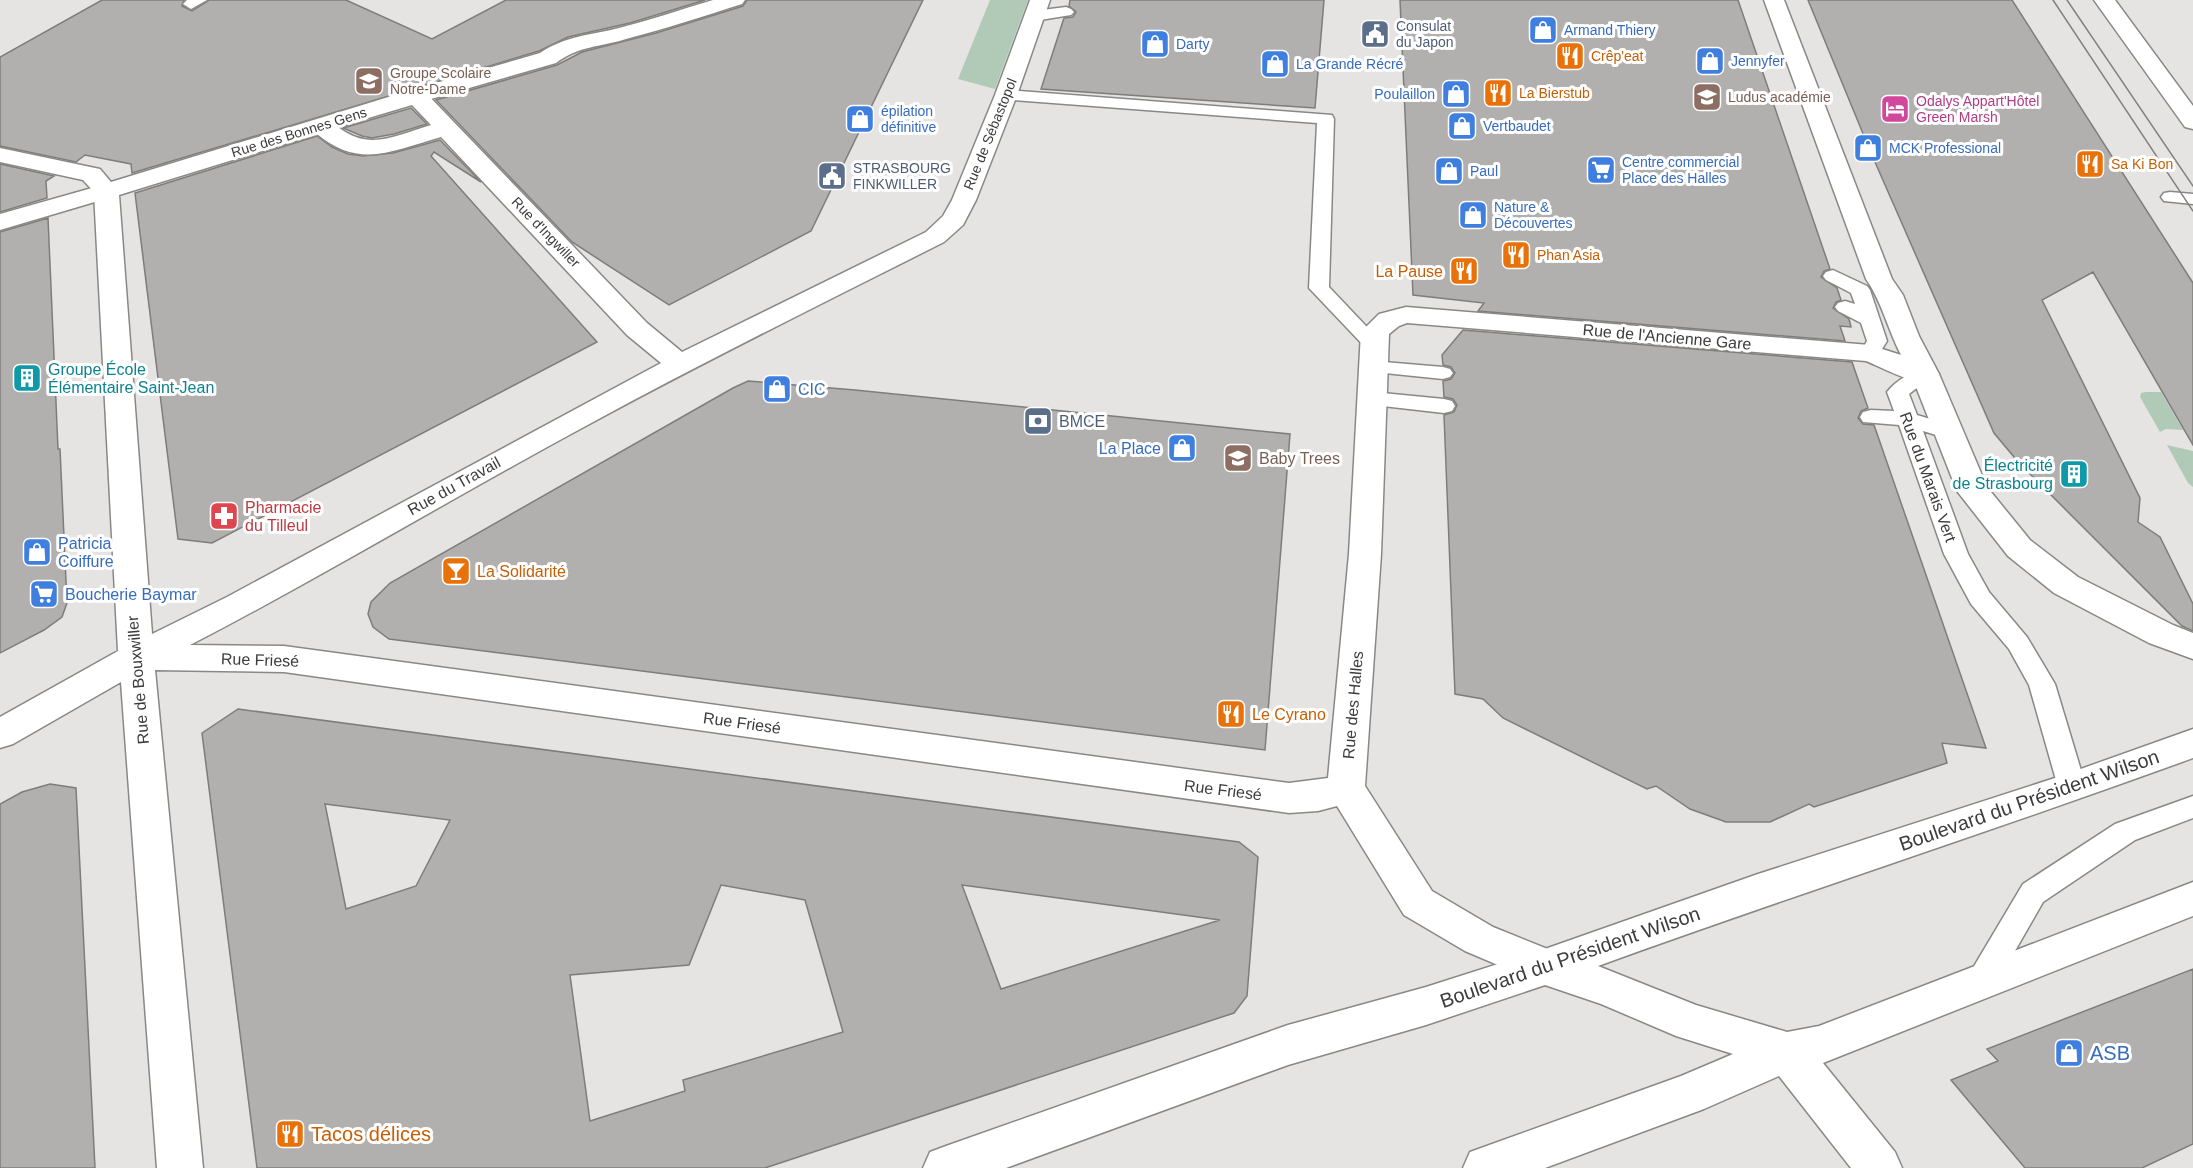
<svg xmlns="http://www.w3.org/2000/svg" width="2193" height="1168" viewBox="0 0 2193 1168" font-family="Helvetica,sans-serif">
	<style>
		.green { fill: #b1cab7 }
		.building { fill: #b2b0ae; stroke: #7f7d7b; stroke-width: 1.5; fill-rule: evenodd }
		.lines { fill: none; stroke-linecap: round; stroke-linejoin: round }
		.service-casing { stroke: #8a8886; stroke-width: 3 }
		.pedestrian-casing { stroke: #8a8886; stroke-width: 3 }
		.minor-casing { stroke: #8a8886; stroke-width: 3 }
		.tertiary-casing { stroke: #8a8886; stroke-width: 3 }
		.secondary-casing { stroke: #8a8886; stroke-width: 3 }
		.service { fill: #fff; fill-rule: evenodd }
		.pedestrian { fill: #fff; fill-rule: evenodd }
		.minor { fill: #fff; fill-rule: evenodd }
		.tertiary { fill: #fff; fill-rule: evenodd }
		.secondary { fill: #fff; fill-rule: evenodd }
		.tram { stroke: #82817f; stroke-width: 1.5 }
		.labels { text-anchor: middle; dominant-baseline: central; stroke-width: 6; stroke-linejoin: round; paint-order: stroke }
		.far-service-label { font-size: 14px; fill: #4e5e75; stroke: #fff; text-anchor: start }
		.far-shop-label { font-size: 14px; fill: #366cbe; stroke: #fff; text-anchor: start }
		.far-food-label { font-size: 14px; fill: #c56008; stroke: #fff; text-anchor: start }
		.far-education-label { font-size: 14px; fill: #785e54; stroke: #fff; text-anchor: start }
		.far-hotel-label { font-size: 14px; fill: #b23c85; stroke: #fff; text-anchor: start }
		.far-street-label { font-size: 14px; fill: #3d3c3b; stroke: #fff }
		.food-label { font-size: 16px; fill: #c56008; stroke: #fff; text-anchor: start }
		.street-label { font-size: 16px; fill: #3d3c3b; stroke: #fff }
		.culture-label { font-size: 16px; fill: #0d838f; stroke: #fff; text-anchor: start }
		.shop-label { font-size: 16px; fill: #366cbe; stroke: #fff; text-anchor: start }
		.service-label { font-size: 16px; fill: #4e5e75; stroke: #fff; text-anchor: start }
		.education-label { font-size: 16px; fill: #785e54; stroke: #fff; text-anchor: start }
		.health-label { font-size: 16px; fill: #be3a42; stroke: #fff; text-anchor: start }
		.near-street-label { font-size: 20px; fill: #3d3c3b; stroke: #fff }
		.near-shop-label { font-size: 20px; fill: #366cbe; stroke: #fff; text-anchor: start }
		.near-food-label { font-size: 20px; fill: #c56008; stroke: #fff; text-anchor: start }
	</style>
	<rect width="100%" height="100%" fill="#e6e4e2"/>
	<path class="green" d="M990,0h38l-33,89 -37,-10z
		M2146,392h15l22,38 -17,-1 -6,3 -20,-35 1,-4z
		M2167,445l26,6v36l-5,-4z"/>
	<path class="building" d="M102,0h82l-2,6 10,5 17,-11h137l86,39 74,-39h199l-75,23 -62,14 -29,14 -407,122 -1,-9 -46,-9 -9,7 -76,-16v-89z
		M747,0h176l-112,231 -142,74 -97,-63 -136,-142 121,-35 25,-13 74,-19 87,-27z
		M1070,0h254l-9,108 -274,-19 23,-71 9,-1 3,-5 -7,-6z
		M1400,0h338l92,269 -6,2 -3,6 16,11 4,12 -5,2 -3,6 16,11 2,8 -11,-1 5,15 -367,-30 6,-8 -71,-8z
		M1808,0h204l181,283v162l-100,-173 -51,28 98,198 -2,24 22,15 33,67v27l-11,-5 -163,-163 -25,-30 -123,-280z
		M411,108l16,16 -33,10 -22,4 -10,-2 -19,-8z
		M317,136l15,11 16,7 15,2 30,-3 47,-13 41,42 -47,-30 -3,4 166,186 -385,201 -34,-4 -43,-346z
		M0,164l54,12 -8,5 1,17 -47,14z
		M48,218l10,231h2l7,154 -5,14 -18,13 -44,23v-421z
		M1463,330l389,32 16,46 -7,3 -3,7 5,6 11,1 112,323 -44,-5 5,20 -133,44 -5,-3 -39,18h-44l-36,-13 -34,-23 -9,3 -144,-71 -20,-19 -28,-5 -11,-279 10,-3 3,-7 -4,-6 -9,-2 -1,-16 8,-2 4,-6 -4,-6 -8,-2 -1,-10z
		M748,381l107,9 435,44 -25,316 -876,-111 -16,-12 -5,-13 3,-12 19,-19 343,-195z
		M238,709l1001,133 19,15 -11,139 -13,17 -469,155h-508l-55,-435zM325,804l125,16 -34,66 -70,23zM721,885l84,15 38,132 -160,48 2,11 -95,30 -20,-146 119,-10zM962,885l258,35 -219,69z
		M50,784l26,4 19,380h-95v-364l22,-12z
		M2193,969v175l-51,24h-117l-74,-88 47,-19 -11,-12z"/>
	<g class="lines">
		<g class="service-casing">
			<path id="service" d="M187,0h20l-16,9 -8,-5z
				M1066,7l5,2 3,3 -3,3 -37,6 -8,-5 8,-5z
				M1006,90l326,25 2,4 -5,168 54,57 -3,4h-14l-57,-60 8,-165 -317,-24 -2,-4z
				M2170,192l23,2v10l-29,-3 -3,-4 3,-4z
				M1833,270l34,16 3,4 17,51 -10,16 -7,2 -7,-2 -3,-4 7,-12 -6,-18 -23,-12 -3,-4 3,-4 7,-2 10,3 -4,-11 -25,-13 -3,-4 3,-4z
				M1372,361l71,6 7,2 3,4 -3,4 -7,2 -78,-8 -3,-4 3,-4z
				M1925,368l7,2 3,4 -26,20 8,21 40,12 3,5 -3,5 -8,2 -26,-8 45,123 21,38 38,45 28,47 31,103 -4,8 -10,3 -10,-3 -4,-8 -29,-102 -20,-36 -38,-45 -27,-50 -45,-129 -36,-3 -3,-5 3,-5 8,-2 23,1 -7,-19c8,-11 26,-21 38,-24z
				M1372,392l72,7 8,2 3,5 -3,5 -8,2 -79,-9 -4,-5 4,-5z
				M2193,796v22l-58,22 -92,62 -51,89 -11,4 -11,-4 -4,-9 4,-9 53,-89 92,-60z"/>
		</g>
		<g class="pedestrian-casing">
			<path id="pedestrian" d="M713,0h32l-3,4c-38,12 -77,25 -116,35 -26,8 -48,7 -70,24l-132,38 -8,2 -8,-2 -3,-5 3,-5 132,-38c25,-17 51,-18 79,-25 32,-8 63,-19 94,-28z
				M106,184l9,2 3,5 -3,5 -115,34v-16z"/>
		</g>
		<g class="minor-casing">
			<path id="minor" d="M1030,0h20l-33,95 -41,105 -13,25 -19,17c-121,61 -243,121 -362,186 -132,71 -260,149 -392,217l94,1 1005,137 39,-5 21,-224 12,-222 18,-18 27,-7 464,38 31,10c-13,-25 -19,-53 -35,-76l-102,-279h20l108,279 11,16 16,41 20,38 -4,6c-22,6 -49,-11 -69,-19l-459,-38 -8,3 -10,8 -8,220 -16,232 67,105 61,36 67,27 6,13 -6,13 -15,5 -80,-34 -61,-36 -67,-109 -19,5 -29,2 -1005,-141 -129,-2 48,498h-46l-36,-486 -108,62 -13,4v-31l118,-66 -24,-459 -11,-12 -83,-18v-14l100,21 11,13 297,-91 8,-2 8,2 223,232 35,29 244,-120 17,-16 9,-16 43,-105zM412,105l19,20c-35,10 -61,27 -93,2zM317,134c43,36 77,16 124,3l186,198 34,28 -434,234 -75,37 -33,-439z"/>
		</g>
		<g class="tertiary-casing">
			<path id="tertiary" d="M2094,0h21l78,106v23l-8,-2z
				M1925,365l10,3 4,6 48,113 43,53 48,37 95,48 20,8v26l-44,-16 -95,-50 -46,-37 -51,-65 -46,-117 4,-6z"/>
		</g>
		<g class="secondary-casing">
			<path id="secondary" d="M2193,729v29c-197,72 -397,136 -595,208l98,39 91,27 32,-6 374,-144v34l-370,147 72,89 7,16h-51l-72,-92 -75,33 -159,59h-82l7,-16 211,-76 52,-22 -57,-18 -75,-32 -56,-19 -119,40 -138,40 -282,103h-83l7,-16 16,-6 342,-121 138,-38 119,-38 213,-75 303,-98z"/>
		</g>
		<use href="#service" class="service"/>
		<use href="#pedestrian" class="pedestrian"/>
		<use href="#minor" class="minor"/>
		<use href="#tertiary" class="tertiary"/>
		<use href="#secondary" class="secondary"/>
		<path class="tram" d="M2053,0l140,211
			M2067,0l126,186"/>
	</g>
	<defs>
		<g id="shop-square" transform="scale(1.5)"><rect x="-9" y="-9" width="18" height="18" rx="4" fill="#3f7fe0" stroke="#fff"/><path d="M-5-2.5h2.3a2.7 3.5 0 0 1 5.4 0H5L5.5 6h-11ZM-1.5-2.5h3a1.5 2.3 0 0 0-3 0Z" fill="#fff"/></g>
		<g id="civic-square" transform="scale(1.5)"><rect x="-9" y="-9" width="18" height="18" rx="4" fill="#5c6f8a" stroke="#fff"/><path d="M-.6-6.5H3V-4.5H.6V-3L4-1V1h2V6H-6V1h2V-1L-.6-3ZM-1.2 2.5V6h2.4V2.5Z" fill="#fff"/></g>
		<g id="restaurant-square" transform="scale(1.5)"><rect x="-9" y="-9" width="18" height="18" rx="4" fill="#e8710a" stroke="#fff"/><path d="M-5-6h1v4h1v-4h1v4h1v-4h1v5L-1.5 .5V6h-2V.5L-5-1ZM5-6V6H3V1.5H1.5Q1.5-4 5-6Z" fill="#fff"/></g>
		<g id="school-square" transform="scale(1.5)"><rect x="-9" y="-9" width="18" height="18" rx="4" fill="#8d6e63" stroke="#fff"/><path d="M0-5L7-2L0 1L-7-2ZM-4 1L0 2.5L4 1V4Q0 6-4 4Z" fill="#fff"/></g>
		<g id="university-square" transform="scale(1.5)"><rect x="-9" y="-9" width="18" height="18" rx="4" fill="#8d6e63" stroke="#fff"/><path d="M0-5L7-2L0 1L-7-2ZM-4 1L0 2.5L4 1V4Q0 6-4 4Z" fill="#fff"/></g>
		<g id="hotel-square" transform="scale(1.5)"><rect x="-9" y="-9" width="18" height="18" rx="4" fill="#d1479c" stroke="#fff"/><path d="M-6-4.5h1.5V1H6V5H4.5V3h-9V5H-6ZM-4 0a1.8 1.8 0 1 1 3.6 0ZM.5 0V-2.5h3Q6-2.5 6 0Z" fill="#fff"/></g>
		<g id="supermarket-square" transform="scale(1.5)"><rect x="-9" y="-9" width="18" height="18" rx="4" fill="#3f7fe0" stroke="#fff"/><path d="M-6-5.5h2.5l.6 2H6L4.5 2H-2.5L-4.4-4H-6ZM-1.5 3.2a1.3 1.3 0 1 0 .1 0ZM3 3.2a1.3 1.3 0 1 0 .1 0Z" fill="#fff"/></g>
		<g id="building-square" transform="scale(1.5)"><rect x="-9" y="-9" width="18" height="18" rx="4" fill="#0f9aa8" stroke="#fff"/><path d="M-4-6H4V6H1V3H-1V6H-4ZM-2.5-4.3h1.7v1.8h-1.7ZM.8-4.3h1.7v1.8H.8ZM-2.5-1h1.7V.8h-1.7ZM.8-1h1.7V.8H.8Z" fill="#fff"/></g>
		<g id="bank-square" transform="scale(1.5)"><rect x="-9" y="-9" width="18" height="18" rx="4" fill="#5c6f8a" stroke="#fff"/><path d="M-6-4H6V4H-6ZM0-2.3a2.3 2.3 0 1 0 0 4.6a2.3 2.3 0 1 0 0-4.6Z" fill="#fff"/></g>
		<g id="pharmacy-square" transform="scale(1.5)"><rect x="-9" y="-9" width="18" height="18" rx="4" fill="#e0444e" stroke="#fff"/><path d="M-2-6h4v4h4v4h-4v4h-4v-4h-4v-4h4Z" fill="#fff"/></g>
		<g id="bar-square" transform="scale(1.5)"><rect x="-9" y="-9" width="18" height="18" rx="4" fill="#e8710a" stroke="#fff"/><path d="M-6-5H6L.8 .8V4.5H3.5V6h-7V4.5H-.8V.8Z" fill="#fff"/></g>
	</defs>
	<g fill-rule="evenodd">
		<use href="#shop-square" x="1543" y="30"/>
		<use href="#civic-square" x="1375" y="34"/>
		<use href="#shop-square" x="1155" y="44"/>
		<use href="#restaurant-square" x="1570" y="56"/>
		<use href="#shop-square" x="1710" y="61"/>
		<use href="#shop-square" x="1275" y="64"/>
		<use href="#school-square" x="369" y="81"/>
		<use href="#restaurant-square" x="1498" y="93"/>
		<use href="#shop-square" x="1456" y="94"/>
		<use href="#university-square" x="1707" y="97"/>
		<use href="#hotel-square" x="1895" y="109"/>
		<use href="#shop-square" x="860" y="119"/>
		<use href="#shop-square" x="1462" y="126"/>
		<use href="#shop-square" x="1868" y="148"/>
		<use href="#restaurant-square" x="2090" y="164"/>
		<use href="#supermarket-square" x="1601" y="170"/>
		<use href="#shop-square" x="1449" y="171"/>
		<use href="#civic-square" x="832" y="176"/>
		<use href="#shop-square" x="1473" y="215"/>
		<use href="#restaurant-square" x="1516" y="255"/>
		<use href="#restaurant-square" x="1464" y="271"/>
		<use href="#building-square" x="27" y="378"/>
		<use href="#shop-square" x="777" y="389"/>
		<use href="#bank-square" x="1038" y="421"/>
		<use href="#shop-square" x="1182" y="448"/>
		<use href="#school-square" x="1238" y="458"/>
		<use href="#building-square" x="2074" y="474"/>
		<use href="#pharmacy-square" x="224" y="516"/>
		<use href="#shop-square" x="37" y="552"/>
		<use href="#bar-square" x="456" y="571"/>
		<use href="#supermarket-square" x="44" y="594"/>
		<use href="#restaurant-square" x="1231" y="714"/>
		<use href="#shop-square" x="2069" y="1053"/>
		<use href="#restaurant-square" x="290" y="1134"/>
	</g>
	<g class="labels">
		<g class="far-service-label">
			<text x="1396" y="26">Consulat<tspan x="1396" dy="16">du Japon</tspan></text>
			<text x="853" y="168">STRASBOURG<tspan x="853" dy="16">FINKWILLER</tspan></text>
		</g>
		<g class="far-shop-label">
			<text x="1564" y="30">Armand Thiery</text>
			<text x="1176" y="44">Darty</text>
			<text x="1731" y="61">Jennyfer</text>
			<text x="1296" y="64">La Grande Récré</text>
			<text x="1435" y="94" text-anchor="end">Poulaillon</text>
			<text x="881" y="111">épilation<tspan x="881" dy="16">définitive</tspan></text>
			<text x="1483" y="126">Vertbaudet</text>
			<text x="1889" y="148">MCK Professional</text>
			<text x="1622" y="162">Centre commercial<tspan x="1622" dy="16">Place des Halles</tspan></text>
			<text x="1470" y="171">Paul</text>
			<text x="1494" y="207">Nature &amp;<tspan x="1494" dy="16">Découvertes</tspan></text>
		</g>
		<g class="far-food-label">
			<text x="1591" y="56">Crêp'eat</text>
			<text x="1519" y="93">La Bierstub</text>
			<text x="2111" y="164">Sa Ki Bon</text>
			<text x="1537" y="255">Phan Asia</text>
		</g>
		<g class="far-education-label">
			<text x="390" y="73">Groupe Scolaire<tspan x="390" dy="16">Notre-Dame</tspan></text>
			<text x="1728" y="97">Ludus académie</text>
		</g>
		<g class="far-hotel-label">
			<text x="1916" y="101">Odalys Appart'Hôtel<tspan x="1916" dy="16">Green Marsh</tspan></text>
		</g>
		<g class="far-street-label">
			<text transform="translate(299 132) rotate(-17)">Rue des Bonnes Gens</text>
			<text transform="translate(990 134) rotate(-68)">Rue de Sébastopol</text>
			<text transform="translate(546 232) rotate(46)">Rue d'Ingwiller</text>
		</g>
		<g class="food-label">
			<text x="1443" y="271" text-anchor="end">La Pause</text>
			<text x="477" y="571">La Solidarité</text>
			<text x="1252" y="714">Le Cyrano</text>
		</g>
		<g class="street-label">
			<text transform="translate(1667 337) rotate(5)">Rue de l'Ancienne Gare</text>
			<text transform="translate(1928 477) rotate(70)">Rue du Marais Vert</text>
			<text transform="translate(454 486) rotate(-29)">Rue du Travail</text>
			<text transform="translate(260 660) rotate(2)">Rue Friesé</text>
			<text transform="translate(138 680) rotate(-95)">Rue de Bouxwiller</text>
			<text transform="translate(1353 705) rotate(-85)">Rue des Halles</text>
			<text transform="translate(742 723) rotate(8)">Rue Friesé</text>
			<text transform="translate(1223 790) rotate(7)">Rue Friesé</text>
		</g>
		<g class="culture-label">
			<text x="48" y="369">Groupe École<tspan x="48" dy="18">Élémentaire Saint-Jean</tspan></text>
			<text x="2053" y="465" text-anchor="end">Électricité<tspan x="2053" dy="18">de Strasbourg</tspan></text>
		</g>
		<g class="shop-label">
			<text x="798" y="389">CIC</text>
			<text x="1161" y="448" text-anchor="end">La Place</text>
			<text x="58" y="543">Patricia<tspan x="58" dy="18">Coiffure</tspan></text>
			<text x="65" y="594">Boucherie Baymar</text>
		</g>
		<g class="service-label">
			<text x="1059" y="421">BMCE</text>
		</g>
		<g class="education-label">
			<text x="1259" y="458">Baby Trees</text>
		</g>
		<g class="health-label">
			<text x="245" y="507">Pharmacie<tspan x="245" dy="18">du Tilleul</tspan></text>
		</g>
		<g class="near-street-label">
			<text transform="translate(2029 800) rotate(-19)">Boulevard du Président Wilson</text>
			<text transform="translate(1570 957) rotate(-19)">Boulevard du Président Wilson</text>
		</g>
		<g class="near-shop-label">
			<text x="2090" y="1053">ASB</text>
		</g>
		<g class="near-food-label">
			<text x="311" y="1134">Tacos délices</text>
		</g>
	</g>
</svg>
